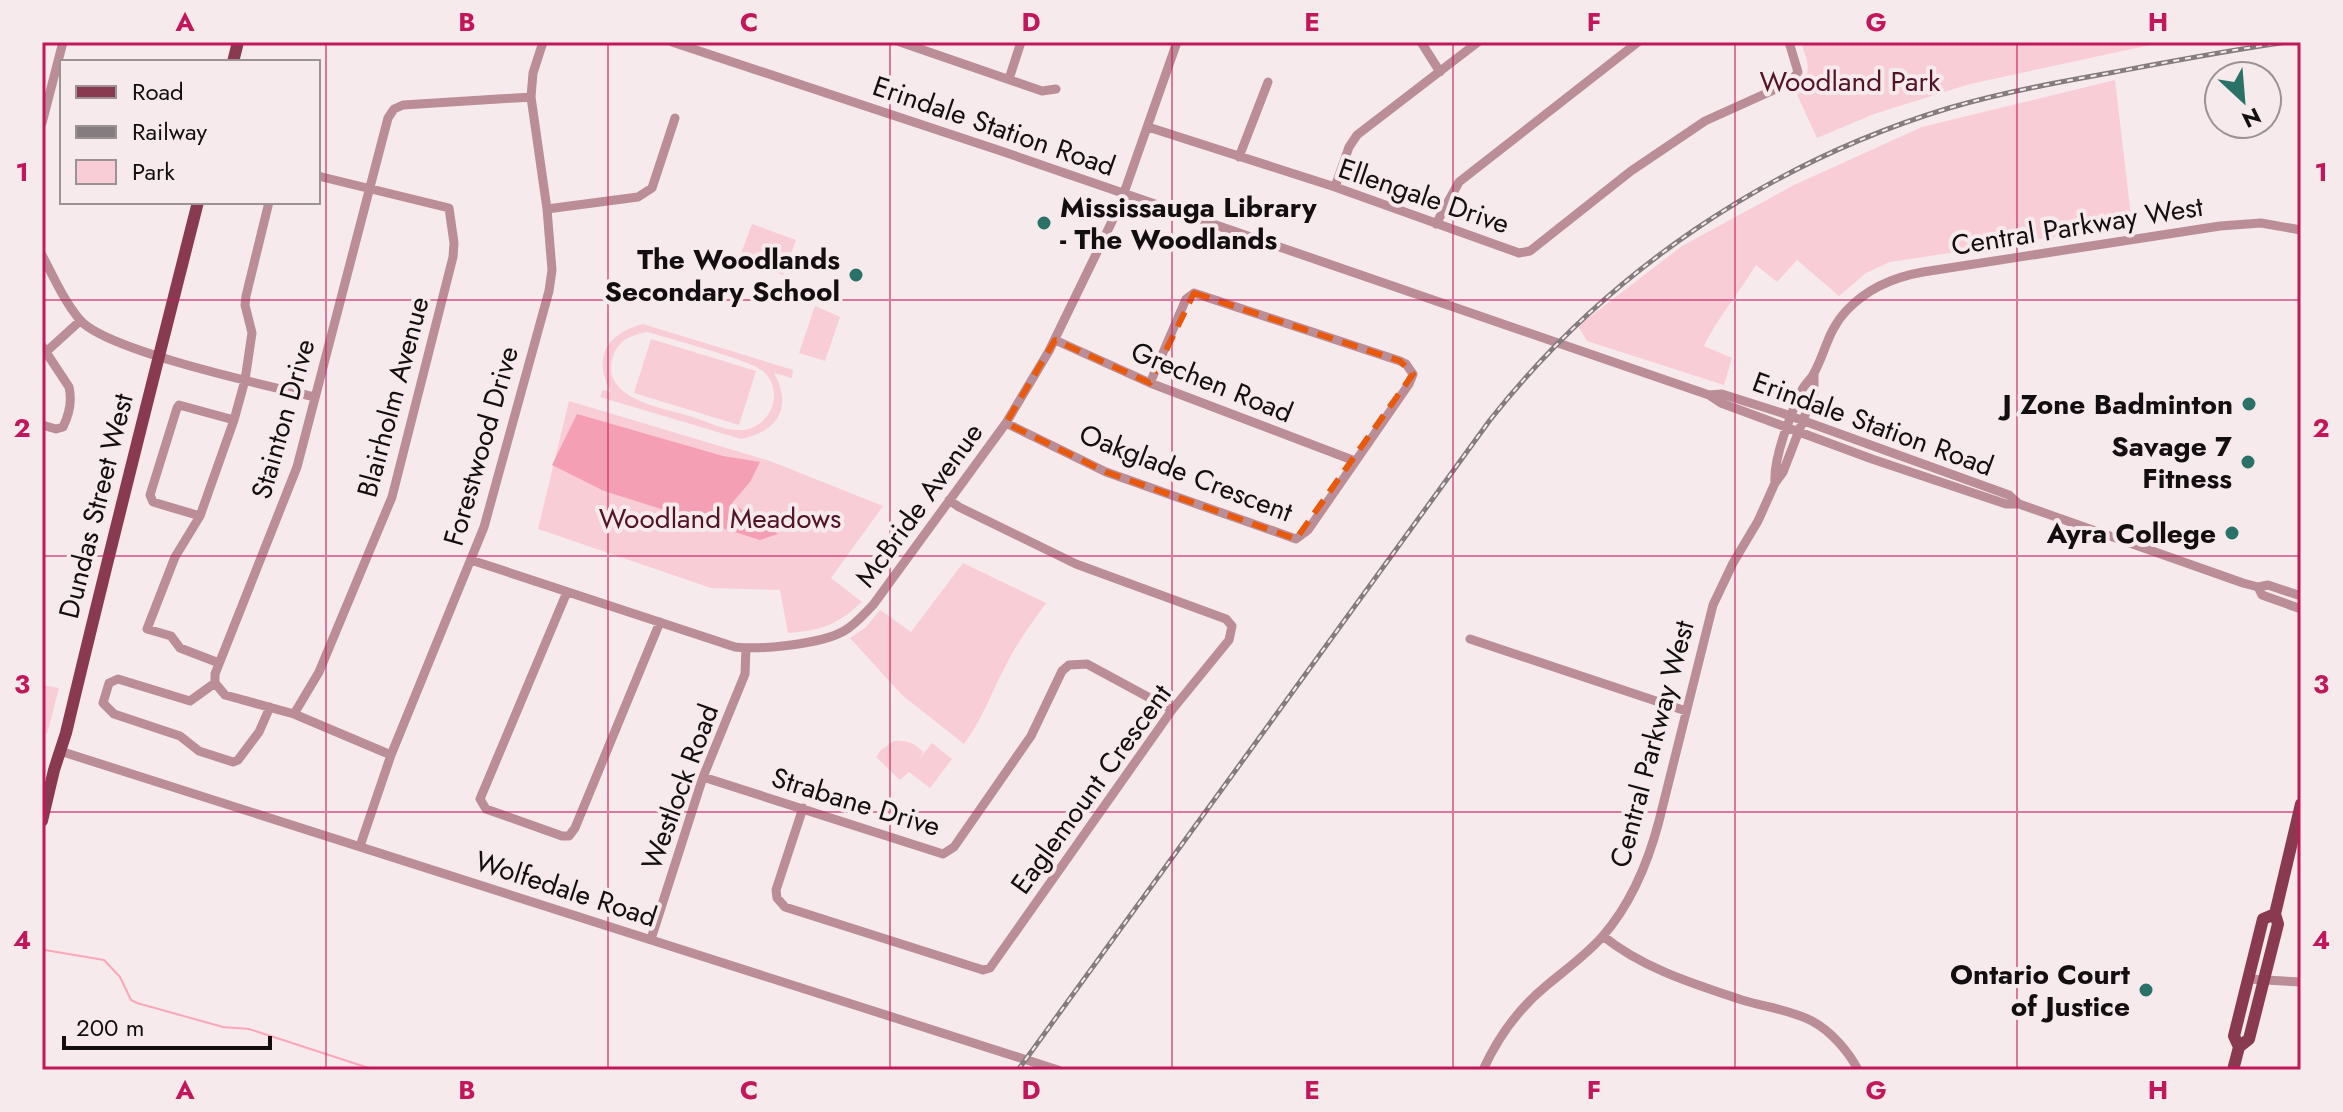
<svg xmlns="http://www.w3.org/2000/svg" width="2343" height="1112" viewBox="0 0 2343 1112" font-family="Jost,sans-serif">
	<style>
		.green { fill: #f9cdd6; fill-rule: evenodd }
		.forest { fill: #f49fb3 }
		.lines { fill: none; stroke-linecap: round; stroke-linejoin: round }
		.stream { stroke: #fca6ba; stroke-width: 2 }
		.minor { stroke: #bb8d97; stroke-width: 9 }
		.major { stroke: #893a51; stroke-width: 12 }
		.rail-casing { stroke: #847c7e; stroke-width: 5 }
		.rail { stroke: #f6eaec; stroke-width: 2; stroke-dasharray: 6; stroke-linecap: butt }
		.marked { fill: none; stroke: #e8590c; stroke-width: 6; stroke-dasharray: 16 10; stroke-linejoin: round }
		.grid { fill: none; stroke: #c2185b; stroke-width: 2; stroke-opacity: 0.55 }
		.poi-dot { fill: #2a7167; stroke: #f6eaec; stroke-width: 3 }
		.labels { text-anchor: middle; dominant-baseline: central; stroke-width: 8; stroke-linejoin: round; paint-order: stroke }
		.park-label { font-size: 28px; fill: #521228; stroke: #f6eaec }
		.street-label { font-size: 28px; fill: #130f10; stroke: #f6eaec }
		.poi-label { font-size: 28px; font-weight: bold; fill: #130f10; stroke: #f6eaec; text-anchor: end }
		.neatline { fill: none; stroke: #c2185b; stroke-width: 3 }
		.grid-label { font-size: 26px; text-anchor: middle; font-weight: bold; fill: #c2185b }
	</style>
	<rect width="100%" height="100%" fill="#f6eaec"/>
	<path class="green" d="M1801,42h363l-194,42 -96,30 -57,24 -22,-48c19,-18 13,-26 6,-48z
		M2115,80l17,145 -242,37 -24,11 -27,23 -42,-36 -20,22 -21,-17c-17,28 -38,52 -52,81l28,12 -8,27 -137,-44 -9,-15 104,-80 112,-61 128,-58z
		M752,224l44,16 -13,35 -44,-16z
		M815,306l25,11 -15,44 -26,-8z
		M643,324l150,46 -1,8 -18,-5c19,34 4,59 -33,66l-141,-42 3,-7 8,2c-19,-34 -4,-59 32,-68zM648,332c21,7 104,28 116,40 22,21 5,58 -24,58 -15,1 -32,-8 -47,-13 -29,-9 -97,-18 -79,-63 6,-15 19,-20 34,-22z
		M651,339l105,32 -17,54 -105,-32z
		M569,401l201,60 113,45 -52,72 31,24c-26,23 -39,28 -74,31l-8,-43 -69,-2 -173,-59z
		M963,563l83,40c-15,21 -30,41 -41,64 -14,26 -23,53 -41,77l-62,-49 -52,-57 16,-11 14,-17 31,22z
		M42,685l17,3 -12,46 -5,-1z
		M894,741c13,-1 21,2 29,11l-3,6 12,-15 20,16 -22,29 -21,-16 -9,8 -24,-23 5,-7z"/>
	<path class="forest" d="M577,414l146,42 37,6 -10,20 -18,21 46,31 -18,6 -156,-49 -52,-26z"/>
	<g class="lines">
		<path class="stream" d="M45,950l59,10 16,17 11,23 6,3 86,24 26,2 126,41"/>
		<path class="minor" d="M672,42l332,110 705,243 12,8 151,56 134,45h13l224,79 15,4 10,-2 33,11
			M900,42l142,49 14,-2
			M1421,42l19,30
			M1009,79l12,-37
			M42,123l21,-81
			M1148,127l187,60 184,66 11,-2 101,-80 74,-50 84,-38 9,-11 -9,-30
			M1239,157l29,-75
			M1335,187l14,-40 8,-12 121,-93
			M547,209l91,-12 14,-9 23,-70
			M1436,224l23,-42 179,-140
			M42,255c11,21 22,46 38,65 27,31 189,66 235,77
			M1055,340l95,43 205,78
			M42,346l27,41c3,13 0,28 -6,40l-7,2 -14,-4
			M47,351l33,-30
			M1709,395l13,-1 60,19 227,82 10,9
			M1006,423l100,49 190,67 12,-9 101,-146 4,-10 -7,-10 -6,-3 -206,-68 -8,6 -36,84
			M1775,483c-2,-25 16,-70 27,-93 3,-6 8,-10 11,-15 13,-23 14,-44 34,-65 21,-22 47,-33 76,-38l297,-46 41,-3 40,7
			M200,516l-47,-14 -3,-7 27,-87 2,-3 55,15
			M471,560l264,87c27,3 86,-3 109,-16 12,-7 20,-17 29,-26l133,-182 43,-72 70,-144 58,-165
			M2258,587l4,8 39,14
			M567,592l-87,207 6,10 76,27h7l6,-8 85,-206
			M1470,639l216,72
			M219,663l-39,-15 -9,-12 -24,-7 28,-72 25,-41 34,-96 11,-40 7,-47 -7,-28 1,-9 23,-94
			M215,683l-25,18 -72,-22 -9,4 -6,20 11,11 66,22 19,15 34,11 5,-2 21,-28 11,-25
			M294,714l25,-42 73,-175 61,-240 1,-14 -5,-35 -131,-32
			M60,751l998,319
			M391,755l-97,-41 -69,-19 -10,-12v-9l82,-207 91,-349 6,-9 9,-4 128,-8
			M703,777l240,77 11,-7 77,-111 31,-65 7,-6 18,-1 85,46
			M803,808l-27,82 1,8 8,9 198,63 7,-2 182,-258 57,-70 3,-14 -6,-7 -150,-55 -117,-57 -10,-7
			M360,846l31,-91 93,-228 65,-236 3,-21 -5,-61 -16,-112 2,-24 10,-31
			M1603,936c39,32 91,48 139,64 23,7 49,10 70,21 19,10 37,31 46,49
			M651,939l52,-162 42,-103 1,-26
			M2248,979l53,3
			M1483,1070c15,-33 35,-61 63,-84 19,-16 39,-30 56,-49 29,-33 46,-74 57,-116l54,-216 20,-42 25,-42 17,-38 8,-11 31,-80v-18"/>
		<path class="major" d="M233,62l5,-20
			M42,821l12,-51 12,-37c42,-177 87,-354 132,-531
			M2239,1047l10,-8 29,-115 -3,-10 26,-110
			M2233,1070l6,-23 -5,-11 29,-117 12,-5"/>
		<g class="rail-casing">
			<path id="rail" d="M1018,1070l472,-650c117,-148 278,-257 459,-312 55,-16 110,-26 166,-36 58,-11 115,-22 173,-30"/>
		</g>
		<use href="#rail" class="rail"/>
	</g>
	<path class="marked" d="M1194,293l206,68 13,13 -117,165 -190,-67 -100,-49 49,-83 95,43z"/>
	<path class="grid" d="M326,42v1028M608,42v1028M890,42v1028M1172,42v1028M1453,42v1028M1735,42v1028M2017,42v1028M42,300h2259M42,556h2259M42,812h2259"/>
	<g class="poi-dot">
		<circle cx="1044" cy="223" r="8"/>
		<circle cx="856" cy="275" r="8"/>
		<circle cx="2249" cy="404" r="8"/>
		<circle cx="2248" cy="462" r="8"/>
		<circle cx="2232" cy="533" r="8"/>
		<circle cx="2146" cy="990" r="8"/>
	</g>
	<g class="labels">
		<g class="park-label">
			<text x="1850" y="81">Woodland Park</text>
			<text x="720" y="518">Woodland Meadows</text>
		</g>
		<g class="street-label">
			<text transform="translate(994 126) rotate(19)">Erindale Station Road</text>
			<text transform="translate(1424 196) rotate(19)">Ellengale Drive</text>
			<text transform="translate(2077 226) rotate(-9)">Central Parkway West</text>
			<text transform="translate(1212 382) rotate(22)">Grechen Road</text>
			<text transform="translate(393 397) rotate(-75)">Blairholm Avenue</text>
			<text transform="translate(283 419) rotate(-74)">Stainton Drive</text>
			<text transform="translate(1873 424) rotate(20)">Erindale Station Road</text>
			<text transform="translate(481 446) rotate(-74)">Forestwood Drive</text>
			<text transform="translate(1186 473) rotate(21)">Oakglade Crescent</text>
			<text transform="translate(919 505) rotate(-54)">McBride Avenue</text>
			<text transform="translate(96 506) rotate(-76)">Dundas Street West</text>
			<text transform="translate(1652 744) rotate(-75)">Central Parkway West</text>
			<text transform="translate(680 787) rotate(-70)">Westlock Road</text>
			<text transform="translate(1091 789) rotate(-54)">Eaglemount Crescent</text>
			<text transform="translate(856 802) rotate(17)">Strabane Drive</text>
			<text transform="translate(566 889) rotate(18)">Wolfedale Road</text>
		</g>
		<g class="poi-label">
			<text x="1060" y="207" text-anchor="start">Mississauga Library<tspan x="1060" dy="32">- The Woodlands</tspan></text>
			<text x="840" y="259">The Woodlands<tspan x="840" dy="32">Secondary School</tspan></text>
			<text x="2233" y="404">J Zone Badminton</text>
			<text x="2232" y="446">Savage 7<tspan x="2232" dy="32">Fitness</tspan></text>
			<text x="2216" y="533">Ayra College</text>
			<text x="2130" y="974">Ontario Court<tspan x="2130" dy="32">of Justice</tspan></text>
		</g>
	</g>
	<rect width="2343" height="1112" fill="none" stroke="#f6eaec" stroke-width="88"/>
	<rect x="60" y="60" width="260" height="144" fill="#f6eaec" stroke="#9b9294" stroke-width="2"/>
	<rect x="76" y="86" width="40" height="12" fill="#893a51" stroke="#9b9294" stroke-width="2"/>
	<text x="132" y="100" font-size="24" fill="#130f10">Road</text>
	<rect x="76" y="126" width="40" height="12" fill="#847c7e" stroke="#9b9294" stroke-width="2"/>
	<text x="132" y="140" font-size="24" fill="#130f10">Railway</text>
	<rect x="76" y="160" width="40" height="24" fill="#f9cdd6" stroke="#9b9294" stroke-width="2"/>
	<text x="132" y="180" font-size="24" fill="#130f10">Park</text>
	<g transform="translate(2243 100) rotate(154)"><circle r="38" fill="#f6eaec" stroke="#9b9294" stroke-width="2"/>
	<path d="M0-6L14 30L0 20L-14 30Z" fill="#2a7167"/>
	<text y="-12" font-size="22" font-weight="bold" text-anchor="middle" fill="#130f10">N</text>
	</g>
	<path d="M64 1036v12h206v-12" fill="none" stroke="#130f10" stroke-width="4"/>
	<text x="76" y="1036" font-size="24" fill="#130f10" stroke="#f6eaec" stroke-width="6" paint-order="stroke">200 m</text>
	<rect x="44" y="44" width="2255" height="1024" class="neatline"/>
	<g class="grid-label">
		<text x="185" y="31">A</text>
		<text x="467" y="31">B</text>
		<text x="749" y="31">C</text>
		<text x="1031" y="31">D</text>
		<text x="1312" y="31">E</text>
		<text x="1594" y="31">F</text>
		<text x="1876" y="31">G</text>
		<text x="2158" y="31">H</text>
		<text x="22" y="181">1</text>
		<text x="2321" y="181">1</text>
		<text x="22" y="437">2</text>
		<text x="2321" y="437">2</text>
		<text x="22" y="693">3</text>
		<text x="2321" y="693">3</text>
		<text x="22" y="949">4</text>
		<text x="2321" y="949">4</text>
		<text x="185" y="1099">A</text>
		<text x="467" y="1099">B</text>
		<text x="749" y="1099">C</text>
		<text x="1031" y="1099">D</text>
		<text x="1312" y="1099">E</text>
		<text x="1594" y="1099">F</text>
		<text x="1876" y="1099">G</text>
		<text x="2158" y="1099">H</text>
	</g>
</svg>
